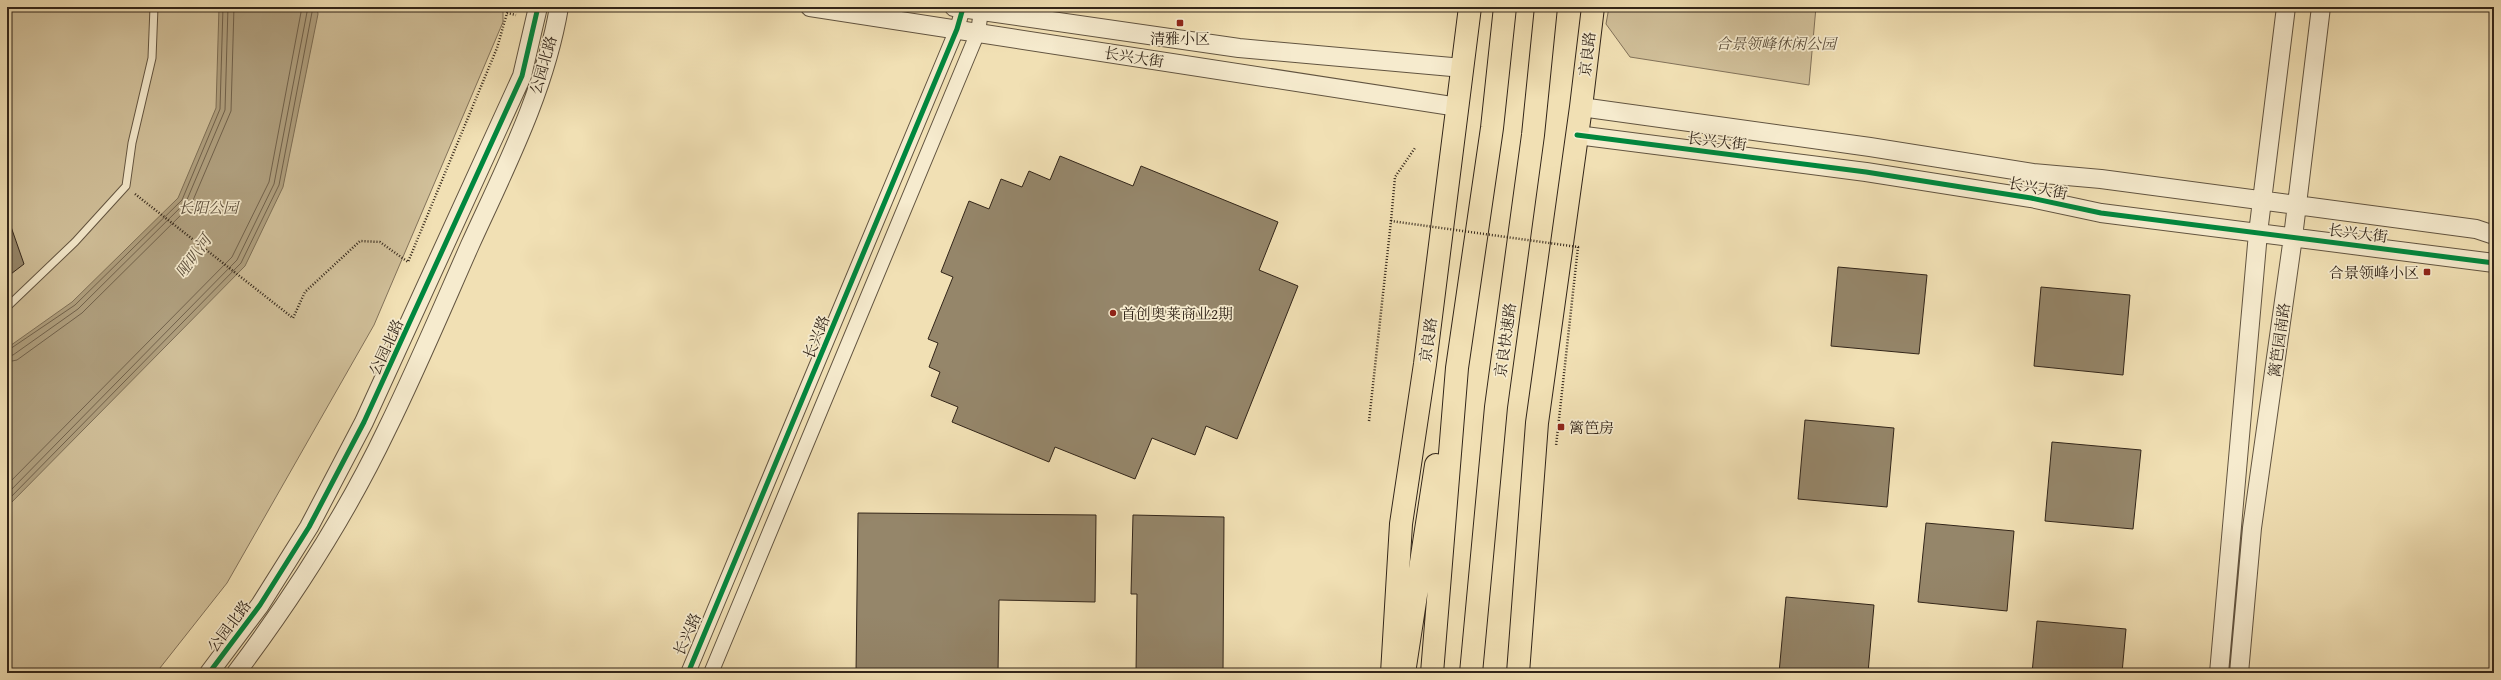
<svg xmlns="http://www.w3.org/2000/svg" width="2501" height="680" viewBox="0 0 2501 680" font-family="'Gentium Book Plus','Noto Serif SC',serif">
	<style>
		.green { fill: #d1c09a; stroke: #82725a }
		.water { fill: #b0a07f; stroke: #7e6f56 }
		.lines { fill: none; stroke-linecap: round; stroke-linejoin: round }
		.shore { stroke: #71624c; stroke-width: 1 }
		.building { fill: #95866a; stroke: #322519 }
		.service-casing { stroke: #625440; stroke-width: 9 }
		.minor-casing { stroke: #625440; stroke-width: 16 }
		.tertiary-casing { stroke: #625440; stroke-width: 20 }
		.primary-casing { stroke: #322519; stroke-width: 24 }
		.trunk-casing { stroke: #322519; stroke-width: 24 }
		.path { stroke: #322519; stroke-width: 2.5; stroke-dasharray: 1 2; stroke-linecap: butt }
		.service { stroke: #f6ebce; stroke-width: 7 }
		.minor { stroke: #f6ebce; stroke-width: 14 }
		.tertiary { stroke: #f6ebce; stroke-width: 18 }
		.primary { stroke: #f1e0b4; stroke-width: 22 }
		.trunk { stroke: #f1e0b4; stroke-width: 22 }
		.path-bridge { stroke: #322519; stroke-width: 2.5; stroke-dasharray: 1 2; stroke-linecap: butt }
		.cycleway-casing { stroke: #f6ebce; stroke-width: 8 }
		.cycleway { stroke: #00873e; stroke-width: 5 }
		.poi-dot { fill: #8f2418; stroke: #f6ebce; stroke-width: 1.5 }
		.labels { text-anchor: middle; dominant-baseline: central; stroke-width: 3.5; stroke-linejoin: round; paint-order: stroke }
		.poi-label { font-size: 15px; fill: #322519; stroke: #f6ebce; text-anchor: start }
		.park-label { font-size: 15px; font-style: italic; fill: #5a4c39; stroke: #f6ebce }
		.street-label { font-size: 15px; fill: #322519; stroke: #f6ebce }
		.water-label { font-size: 16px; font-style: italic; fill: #5e503d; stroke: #f6ebce }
	</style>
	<rect width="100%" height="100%" fill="#f1e0b4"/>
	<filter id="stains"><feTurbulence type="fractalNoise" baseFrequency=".005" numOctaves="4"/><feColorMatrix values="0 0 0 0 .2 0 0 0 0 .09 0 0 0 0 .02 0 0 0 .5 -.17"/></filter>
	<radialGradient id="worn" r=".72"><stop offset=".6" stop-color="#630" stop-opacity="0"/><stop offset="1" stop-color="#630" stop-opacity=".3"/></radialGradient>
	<path class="green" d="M7,7h496v15l-129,303 -147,258 -71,90h-149z
		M1609,7h207l-7,78 -179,-28 -24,-33z"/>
	<path class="water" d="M219,7h98l1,7 -35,173 -38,79 -238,241v-159l65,-46 106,-104 38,-90z"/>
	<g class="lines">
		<path class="shore" d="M7,351l68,-46 107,-105 38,-91 3,-102
			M7,356l6,-1 65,-46 108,-107 39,-92 3,-103
			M7,362l10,-2 65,-47 109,-108 40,-94 3,-104
			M7,485l225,-228 37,-75 33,-175
			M7,494l230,-234 37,-76 34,-177
			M7,501l234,-238 38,-78 34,-178"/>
	</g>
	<path class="building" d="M1060,156l73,30 8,-20 137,56 -19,48 39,16 -61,153 -31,-13 -11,29 -43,-17 -17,41 -80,-32 -6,15 -97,-40 6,-15 -27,-11 9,-24 -11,-5 9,-24 -10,-4 25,-62 -12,-5 28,-71 20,8 12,-30 21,8 7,-16 21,9z
		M7,221h2l15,43 -17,13z
		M1838,267l89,8 -8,79 -88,-8z
		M2041,287l89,8 -7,80 -89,-9z
		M1805,420l89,8 -7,79 -89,-8z
		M2052,442l89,8 -8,79 -88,-8z
		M858,513l238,2 -1,87 -96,-2 -1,73h-142z
		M1133,515l91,2 -1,156h-87l1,-79h-6z
		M1926,523l88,8 -7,80 -89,-9z
		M1786,597l88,8 -6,68h-89z
		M2037,621l89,8 -4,44h-90z"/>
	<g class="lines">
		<g class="service-casing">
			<path id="service" d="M7,307l68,-65 51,-56 6,-43 20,-85 2,-51"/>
		</g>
		<g class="minor-casing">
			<path id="minor" d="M688,673l269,-644 6,-21
				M711,673l267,-641 3,-21"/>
		</g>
		<g class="tertiary-casing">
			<path id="tertiary" d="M810,7l648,100
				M954,7l285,41 224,20
				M1581,107l289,40 163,26 68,6 375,50 18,6
				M1577,135l289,37 165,26 70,15 393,50
				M209,673l51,-68 49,-78 55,-105 158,-346 16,-69
				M236,673c57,-76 110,-158 151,-244 30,-61 56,-123 83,-184 35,-77 75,-154 89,-238
				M2219,673l39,-440 28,-226
				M2239,673l13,-145 41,-291 28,-230"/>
		</g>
		<g class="primary-casing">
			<path id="primary" d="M1392,673l9,-149 24,-160 45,-357
				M1518,673l19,-250 44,-316 12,-100"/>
		</g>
		<g class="trunk-casing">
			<path id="trunk" d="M1404,673l32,-208
				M1432,673l25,-305 35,-240 13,-121
				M1471,673l25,-266 37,-272 13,-128"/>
		</g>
		<path class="path" d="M135,194l158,124 12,-26 55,-51 20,1 28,20 89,-214 10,-35 9,2
			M1391,221l4,-44 20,-29"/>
		<use href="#service" class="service"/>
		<use href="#minor" class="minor"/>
		<use href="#tertiary" class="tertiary"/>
		<use href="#primary" class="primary"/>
		<use href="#trunk" class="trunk"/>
		<path class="path-bridge" d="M1369,421l22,-200 187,26 -22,199"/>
		<g class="cycleway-casing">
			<path id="cycleway" d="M1577,135l289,37 165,26 70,15 393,50
				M209,673l51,-68 49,-78 55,-105 158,-346 16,-69
				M688,673l269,-644 6,-21"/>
		</g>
		<use href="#cycleway" class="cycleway"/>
	</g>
	<g class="poi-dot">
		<rect x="1176" y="19" width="8" height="8" rx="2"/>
		<rect x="2423" y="268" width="8" height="8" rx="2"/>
		<circle cx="1113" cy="313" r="4"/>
		<rect x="1557" y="423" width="8" height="8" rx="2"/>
	</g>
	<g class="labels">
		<g class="poi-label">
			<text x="1180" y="38" text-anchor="middle">清雅小区</text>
			<text x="2419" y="272" text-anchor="end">合景领峰小区</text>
			<text x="1121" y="313">首创奥莱商业2期</text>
			<text x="1569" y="427">篱笆房</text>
		</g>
		<g class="park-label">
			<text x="1776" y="43">合景领峰休闲公园</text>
			<text x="208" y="207">长阳公园</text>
		</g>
		<g class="street-label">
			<text transform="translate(1587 54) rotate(-83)">京良路</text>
			<text transform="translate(1134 57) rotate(9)">长兴大街</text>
			<text transform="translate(543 65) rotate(-74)">公园北路</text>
			<text transform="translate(1717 141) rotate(7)">长兴大街</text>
			<text transform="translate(2038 188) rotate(11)">长兴大街</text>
			<text transform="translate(2358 233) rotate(7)">长兴大街</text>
			<text transform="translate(816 337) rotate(-68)">长兴路</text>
			<text transform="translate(1428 340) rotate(-82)">京良路</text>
			<text transform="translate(1505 340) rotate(-82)">京良快速路</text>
			<text transform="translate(2279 340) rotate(-82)">篱笆园南路</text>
			<text transform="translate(386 347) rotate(-65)">公园北路</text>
			<text transform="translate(229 626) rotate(-53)">公园北路</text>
			<text transform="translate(687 634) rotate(-66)">长兴路</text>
		</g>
		<g class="water-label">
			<text transform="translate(193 256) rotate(-54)">哑叭河</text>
		</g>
	</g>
	<rect width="2501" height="680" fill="none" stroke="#f1e0b4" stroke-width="24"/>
	<rect x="8" y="8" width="2485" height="664" fill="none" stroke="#322519" stroke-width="2"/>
	<rect x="12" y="12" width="2477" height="656" fill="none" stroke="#322519"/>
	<rect width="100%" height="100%" filter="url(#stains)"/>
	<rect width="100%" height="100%" fill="url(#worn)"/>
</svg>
